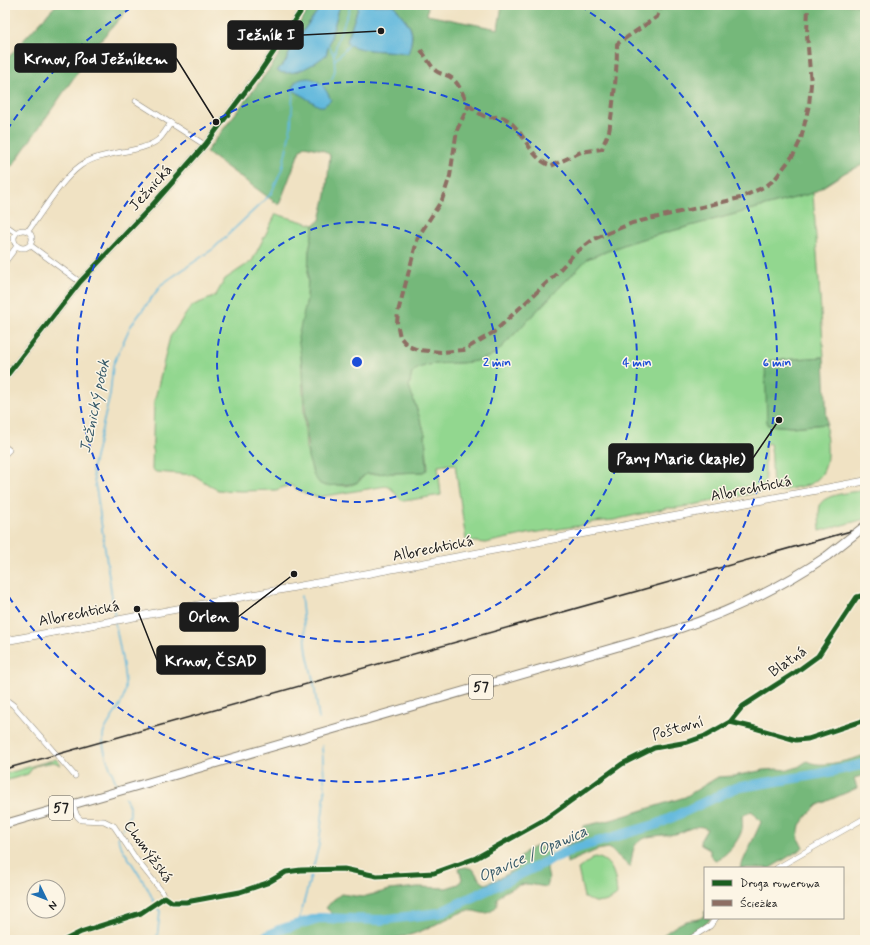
<svg xmlns="http://www.w3.org/2000/svg" width="870" height="945" viewBox="0 0 870 945" font-family="Mynerve,sans-serif">
	<style>
		.green { fill: #92d78f; stroke: #577a56 }
		.forest { fill: #75b87a; stroke: #486a4b }
		.water { fill: #60b8dd; stroke: #3e6a7c }
		.lines { fill: none; stroke-linecap: round; stroke-linejoin: round }
		.stream { stroke: #60b8dd; stroke-width: 1.5 }
		.river { stroke: #60b8dd; stroke-width: 10 }
		.minor-casing { stroke: #867f70; stroke-width: 6 }
		.tertiary-casing { stroke: #867f70; stroke-width: 8 }
		.secondary-casing { stroke: #867f70; stroke-width: 8 }
		.primary-casing { stroke: #867f70; stroke-width: 10 }
		.minor { stroke: #fff; stroke-width: 5 }
		.tertiary { stroke: #fff; stroke-width: 6 }
		.secondary { stroke: #fff; stroke-width: 7 }
		.primary { stroke: #fff; stroke-width: 8 }
		.rail { stroke: #1c1c1c; stroke-width: 1.5 }
		.primary-bridge-casing { stroke: #867f70; stroke-width: 10; stroke-linecap: butt }
		.primary-bridge { stroke: #fff; stroke-width: 8 }
		.quiet { stroke: #8d6e63; stroke-width: 4; stroke-dasharray: 8 4; stroke-linecap: butt }
		.cycleway-casing { stroke: #fcf5e5; stroke-width: 8 }
		.cycleway { stroke: #1b5e20; stroke-width: 5 }
		.ring { fill: none; stroke: #1d4ed8; stroke-width: 2; stroke-dasharray: 7 5 }
		.labels { text-anchor: middle; dominant-baseline: central; stroke-width: 3; stroke-linejoin: round; paint-order: stroke }
		.shield { fill: #fcf5e5; stroke: #5f5d58; stroke-width: 1 }
		.shield-label { font-size: 14px; font-weight: bold; fill: #1c1c1c }
		.street-label { font-size: 15px; fill: #1c1c1c; stroke: #fcf5e5 }
		.water-label { font-size: 16px; font-style: italic; fill: #375a69; stroke: #fcf5e5 }
		.centre { fill: #1d4ed8; stroke: #fcf5e5; stroke-width: 2 }
		.ring-label { font-size: 12px; text-anchor: middle; font-weight: bold; fill: #1d4ed8; stroke: #fcf5e5; stroke-width: 3; stroke-linejoin: round; paint-order: stroke }
		.leader { fill: none; stroke: #1c1c1c; stroke-width: 1.5 }
		.callout-dot { fill: #1c1c1c; stroke: #fcf5e5; stroke-width: 1.5 }
		.callout { fill: #1c1c1c; stroke: #1c1c1c; stroke-width: 1.5 }
		.callout-label { font-size: 16px; text-anchor: middle; font-weight: bold; fill: #fff }
	</style>
	<rect width="100%" height="100%" fill="#fcf5e5"/>
	<filter id="ink" filterUnits="userSpaceOnUse"><feTurbulence type="fractalNoise" baseFrequency=".025" numOctaves="2"/><feDisplacementMap in="SourceGraphic" scale="8" xChannelSelector="R" yChannelSelector="G"/><feConvolveMatrix kernelMatrix="1 2 1 2 8 2 1 2 1" color-interpolation-filters="sRGB"/></filter>
	<filter id="wash" filterUnits="userSpaceOnUse"><feTurbulence type="fractalNoise" baseFrequency=".012" numOctaves="4" result="noise"/><feDisplacementMap in="SourceGraphic" scale="16" xChannelSelector="R" yChannelSelector="G"/><feGaussianBlur stdDeviation="0.9" result="paint"/><feColorMatrix in="noise" values="0 0 0 0 0 0 0 0 0 0 0 0 0 0 0 0 0 1.4 0 .05"/><feComposite in="paint" operator="in"/></filter>
	<g filter="url(#wash)">
		<rect width="100%" height="100%" fill="#f0e2c3"/>
		<path class="green" d="M813,193l11,164 -58,4 2,64 23,2 35,-3c0,22 8,50 -18,61l-33,7c-5,-16 -1,-33 -5,-48l-3,-1 -2,3v41l-4,5 -84,16h-10l-53,12 -21,2 -14,4 -47,7 -47,10 -19,-2 -11,-77 -17,2 3,29 -37,6c-8,-2 -9,-13 -18,-15l-67,11 -14,-3 -15,-9 -14,5 -34,1 -24,-1 -6,-3 -18,-12 -38,-3 -4,-3 2,-66 10,-42 6,-24 20,-29 4,-3 17,-7 5,-3 9,-16 27,-18 24,-47 38,11 -5,26 -2,48 -3,13 -3,43 5,93 8,28c15,6 28,15 44,6 4,-2 4,-6 9,-8l56,-2 5,-4 -3,-34 -16,-48 3,-13c13,-13 39,-8 57,-11 10,-1 18,-4 27,-9l91,-94 44,-17z
			M865,490v29l-45,12c0,-8 -2,-17 0,-25 1,-12 35,-14 45,-16z
			M56,759l5,6 -7,-3 -20,4 -6,8 -23,7v-7z
			M595,857c19,3 21,22 22,38 -11,9 -21,10 -33,2l-6,-28z"/>
		<path class="forest" d="M56,5h76l-34,38 -85,122 -6,3 -2,-3v-103l13,-16z
			M311,5h11l-29,39 -7,17 -9,10 49,-16 14,-50h19l-12,36c15,13 42,8 61,12 10,-26 0,-27 -14,-48h34l-1,10 71,14 4,-24h363v159l-19,8 -33,21 -182,49 -44,17 -91,94c-9,5 -17,8 -27,9 -18,3 -44,-2 -57,11l-3,13 16,48 2,36 -4,2 -56,2 -4,2 -5,6 -6,2 -26,2 -6,-2 -6,-8 -6,-19 -5,-87 -5,-33 9,-38 2,-48 5,-26 6,-5 6,-25 4,-40 -7,-5 -18,-4 -5,4 -21,55 -73,-53 65,-85z
			M824,357l3,67 -36,3 -24,-2 -2,-64z
			M865,755v20l-11,3 3,10 -39,17 -12,12 -6,8 -2,13 5,10 -33,20h-30l21,-46 -9,-11 -10,5c0,4 1,9 0,13 -2,11 -17,29 -27,31l-5,-5v-5l-9,-5 -1,-4 7,-12c-12,-7 -20,3 -32,5 -12,2 -28,0 -38,9 -5,5 -5,17 -7,24l-21,-19 -12,2 -30,13 -1,-18 17,-6v-13l28,-6 74,-23 33,-20 16,-1 30,-6 14,-1 10,1 10,-3 9,-6c14,8 43,-1 58,-6z
			M535,847h5l9,5 -2,18 2,9 -2,8 -19,-3 -9,1 -15,7 -7,6v8c-13,14 -16,3 -32,5 -20,7 -38,20 -59,25 -41,9 -94,4 -137,4 7,-4 8,-9 13,-13 10,-8 39,-11 51,-13l-7,-6 7,-8 8,-6 21,3 28,-7 28,-3 28,1 13,-4 3,-5 -3,-11 7,-1 7,2 7,11 5,4c12,-4 22,-9 32,-17 2,-11 7,-16 18,-20z
			M705,911v7h6c-12,16 -31,22 -50,22v-4c7,-4 17,-13 26,-15 7,-2 8,0 16,-4z"/>
		<path class="water" d="M322,5h18l-14,50c-13,10 -33,23 -49,16l9,-10 7,-16z
			M359,5h35c14,21 23,21 14,49 -19,-5 -41,-1 -59,-9l-2,-4z
			M308,78c12,1 18,11 23,22l-7,6h-5l-26,-16 2,-8 6,-3z"/>
		<g class="lines">
			<path class="stream" d="M329,45l5,11
				M335,60l15,-16
				M322,86l10,-7 3,-9 -1,-14 3,-14 14,-37
				M301,596l6,57 7,31 5,35
				M115,618l-18,-124 -5,-24 18,-75 3,-30 17,-38 32,-43 51,-35 58,-55 11,-25 5,-22 4,-21 2,-36
				M115,622c3,18 11,50 10,67 -1,17 -15,28 -21,43 -5,13 8,40 13,53
				M122,830c9,-11 11,-20 3,-32
				M118,836l1,7 29,46 6,13
				M156,907l4,4 -3,29
				M298,924l21,-79 6,-53 -3,-46"/>
			<path class="river" d="M259,940l20,-10 40,-12 61,2 59,-7 134,-64 85,-25 77,-36 84,-14 46,-10"/>
		</g>
	</g>
	<g filter="url(#ink)">
		<g class="lines">
			<g class="minor-casing">
				<path id="minor" d="M136,101l69,44
					M5,225l10,7
					M14 239a9 9 0 1 1 18 0a9 9 0 1 1-18 0Z
					M28,231c14,-19 34,-52 52,-65 22,-16 60,-12 78,-26 5,-4 9,-12 13,-17
					M30,245l50,37
					M5,262l12,-16
					M5,447l4,3 -4,4
					M5,699l8,6 62,71
					M730,722l13,-16 53,-34 22,-16 39,-59 8,-2
					M73,805l4,11 4,4 23,1 10,5 22,33 31,39 5,4h14l54,-10 27,-9 19,-11 15,-2 43,-1 33,7 57,-3 42,-15 68,-38 78,-56 32,-16 34,-6 17,-6 25,-14 25,6 41,12 12,-1 57,-19
					M777,868l88,-50
					M65,940l16,-8 60,-19 24,-16
					M688,940l22,-14 6,-8"/>
			</g>
			<g class="tertiary-casing">
				<path id="tertiary" d="M5,378l75,-96 69,-73 56,-64 55,-73 45,-67"/>
			</g>
			<g class="secondary-casing">
				<path id="secondary" d="M5,641l860,-160"/>
			</g>
			<g class="primary-casing">
				<path id="primary" d="M5,824l667,-193c55,-18 107,-42 155,-75"/>
			</g>
			<use href="#minor" class="minor"/>
			<use href="#tertiary" class="tertiary"/>
			<use href="#secondary" class="secondary"/>
			<use href="#primary" class="primary"/>
			<path class="rail" d="M5,769l860,-242"/>
			<g class="primary-bridge-casing">
				<path id="primary-bridge" d="M827,556l38,-30"/>
			</g>
			<use href="#primary-bridge" class="primary-bridge"/>
			<path class="quiet" d="M421,50c5,7 9,15 15,21 5,4 12,3 17,8 8,7 10,18 16,26l-12,25 -7,46 -8,24 -24,37 -20,75 -1,11 3,14 8,9 10,4 23,2 23,-2 30,-18 60,-56 20,-22 20,-15 38,-16 108,-25 26,-12 9,-7 19,-25 7,-15 8,-34 2,-21 -4,-49 1,-30
				M469,105c5,4 12,11 18,12 7,1 13,-2 19,2 19,12 23,39 45,47l30,-14 21,-3c2,-8 8,-16 8,-24 4,-27 7,-53 7,-81l40,-27 5,-12"/>
			<g class="cycleway-casing">
				<path id="cycleway" d="M5,378l75,-96 69,-73 56,-64 55,-73 45,-67
					M730,722l13,-16 53,-34 22,-16 39,-59 8,-2
					M65,940l16,-8 60,-19 24,-16 7,5h14l54,-10 27,-9 19,-11 15,-2 43,-1 33,7 57,-3 42,-15 68,-38 78,-56 32,-16 34,-6 17,-6 25,-14 25,6 41,12 12,-1 57,-19"/>
			</g>
			<use href="#cycleway" class="cycleway"/>
		</g>
	</g>
	<g class="ring">
		<circle cx="357" cy="362" r="140"/>
		<circle cx="357" cy="362" r="280"/>
		<path d="M7 130A420 420 0 0 1 134 6M580 6A420 420 0 1 1 7 594"/>
	</g>
	<g class="labels">
		<g class="shield">
			<rect x="469" y="675" width="24" height="24" rx="3"/>
			<rect x="49" y="796" width="24" height="24" rx="3"/>
		</g>
		<g class="shield-label">
			<text x="481" y="687">57</text>
			<text x="61" y="808">57</text>
		</g>
		<g class="street-label">
			<text transform="translate(151 188) rotate(-48)">Ježnická</text>
			<text transform="translate(751 489) rotate(-11)">Albrechtická</text>
			<text transform="translate(433 549) rotate(-11)">Albrechtická</text>
			<text transform="translate(79 614) rotate(-11)">Albrechtická</text>
			<text transform="translate(788 662) rotate(-35)">Blatná</text>
			<text transform="translate(678 729) rotate(-16)">Poštovní</text>
			<text transform="translate(148 852) rotate(54)">Chomýžská</text>
		</g>
		<g class="water-label">
			<text transform="translate(95 406) rotate(-78)">Ježnický potok</text>
			<text transform="translate(533 854) rotate(-24)">Opavice / Opawica</text>
		</g>
	</g>
	<circle cx="357" cy="362" r="6" class="centre"/>
	<g class="ring-label">
		<text x="497" y="366">2 min</text>
		<text x="637" y="366">4 min</text>
		<text x="777" y="366">6 min</text>
	</g>
	<path class="leader" d="M381 31L303 35M216 122L176 58M779 420L753 458M294 574L238 617M137 609L157 660"/>
	<g class="callout-dot">
		<circle cx="381" cy="31" r="4"/>
		<circle cx="216" cy="122" r="4"/>
		<circle cx="779" cy="420" r="4"/>
		<circle cx="294" cy="574" r="4"/>
		<circle cx="137" cy="609" r="4"/>
	</g>
	<g class="callout">
		<rect x="228" y="21" width="75" height="28" rx="4"/>
		<rect x="15" y="44" width="161" height="28" rx="4"/>
		<rect x="609" y="444" width="144" height="28" rx="4"/>
		<rect x="180" y="603" width="58" height="28" rx="4"/>
		<rect x="157" y="646" width="108" height="28" rx="4"/>
	</g>
	<g class="callout-label">
		<text x="266" y="40">Ježník I</text>
		<text x="96" y="64">Krnov, Pod Ježníkem</text>
		<text x="681" y="464">Pany Marie (kaple)</text>
		<text x="209" y="622">Orlen</text>
		<text x="211" y="666">Krnov, ČSAD</text>
	</g>
	<rect width="870" height="945" fill="none" stroke="#fcf5e5" stroke-width="20"/>
	<rect x="704" y="867" width="140" height="52" fill="#fcf5e5" stroke="#a29e95"/>
	<rect x="712" y="880" width="20" height="6" fill="#1b5e20" stroke="#a29e95"/>
	<text x="740" y="887" font-size="12" fill="#1c1c1c">Droga rowerowa</text>
	<rect x="712" y="900" width="20" height="6" fill="#8d6e63" stroke="#a29e95"/>
	<text x="740" y="907" font-size="12" fill="#1c1c1c">Ścieżka</text>
	<g transform="translate(46 899) rotate(133)"><circle r="19" fill="#fcf5e5" stroke="#a29e95"/>
	<path d="M0-3L7 15L0 10L-7 15Z" fill="#1f6fb2"/>
	<text y="-6" font-size="11" font-weight="bold" text-anchor="middle" fill="#1c1c1c">N</text>
	</g>
</svg>
